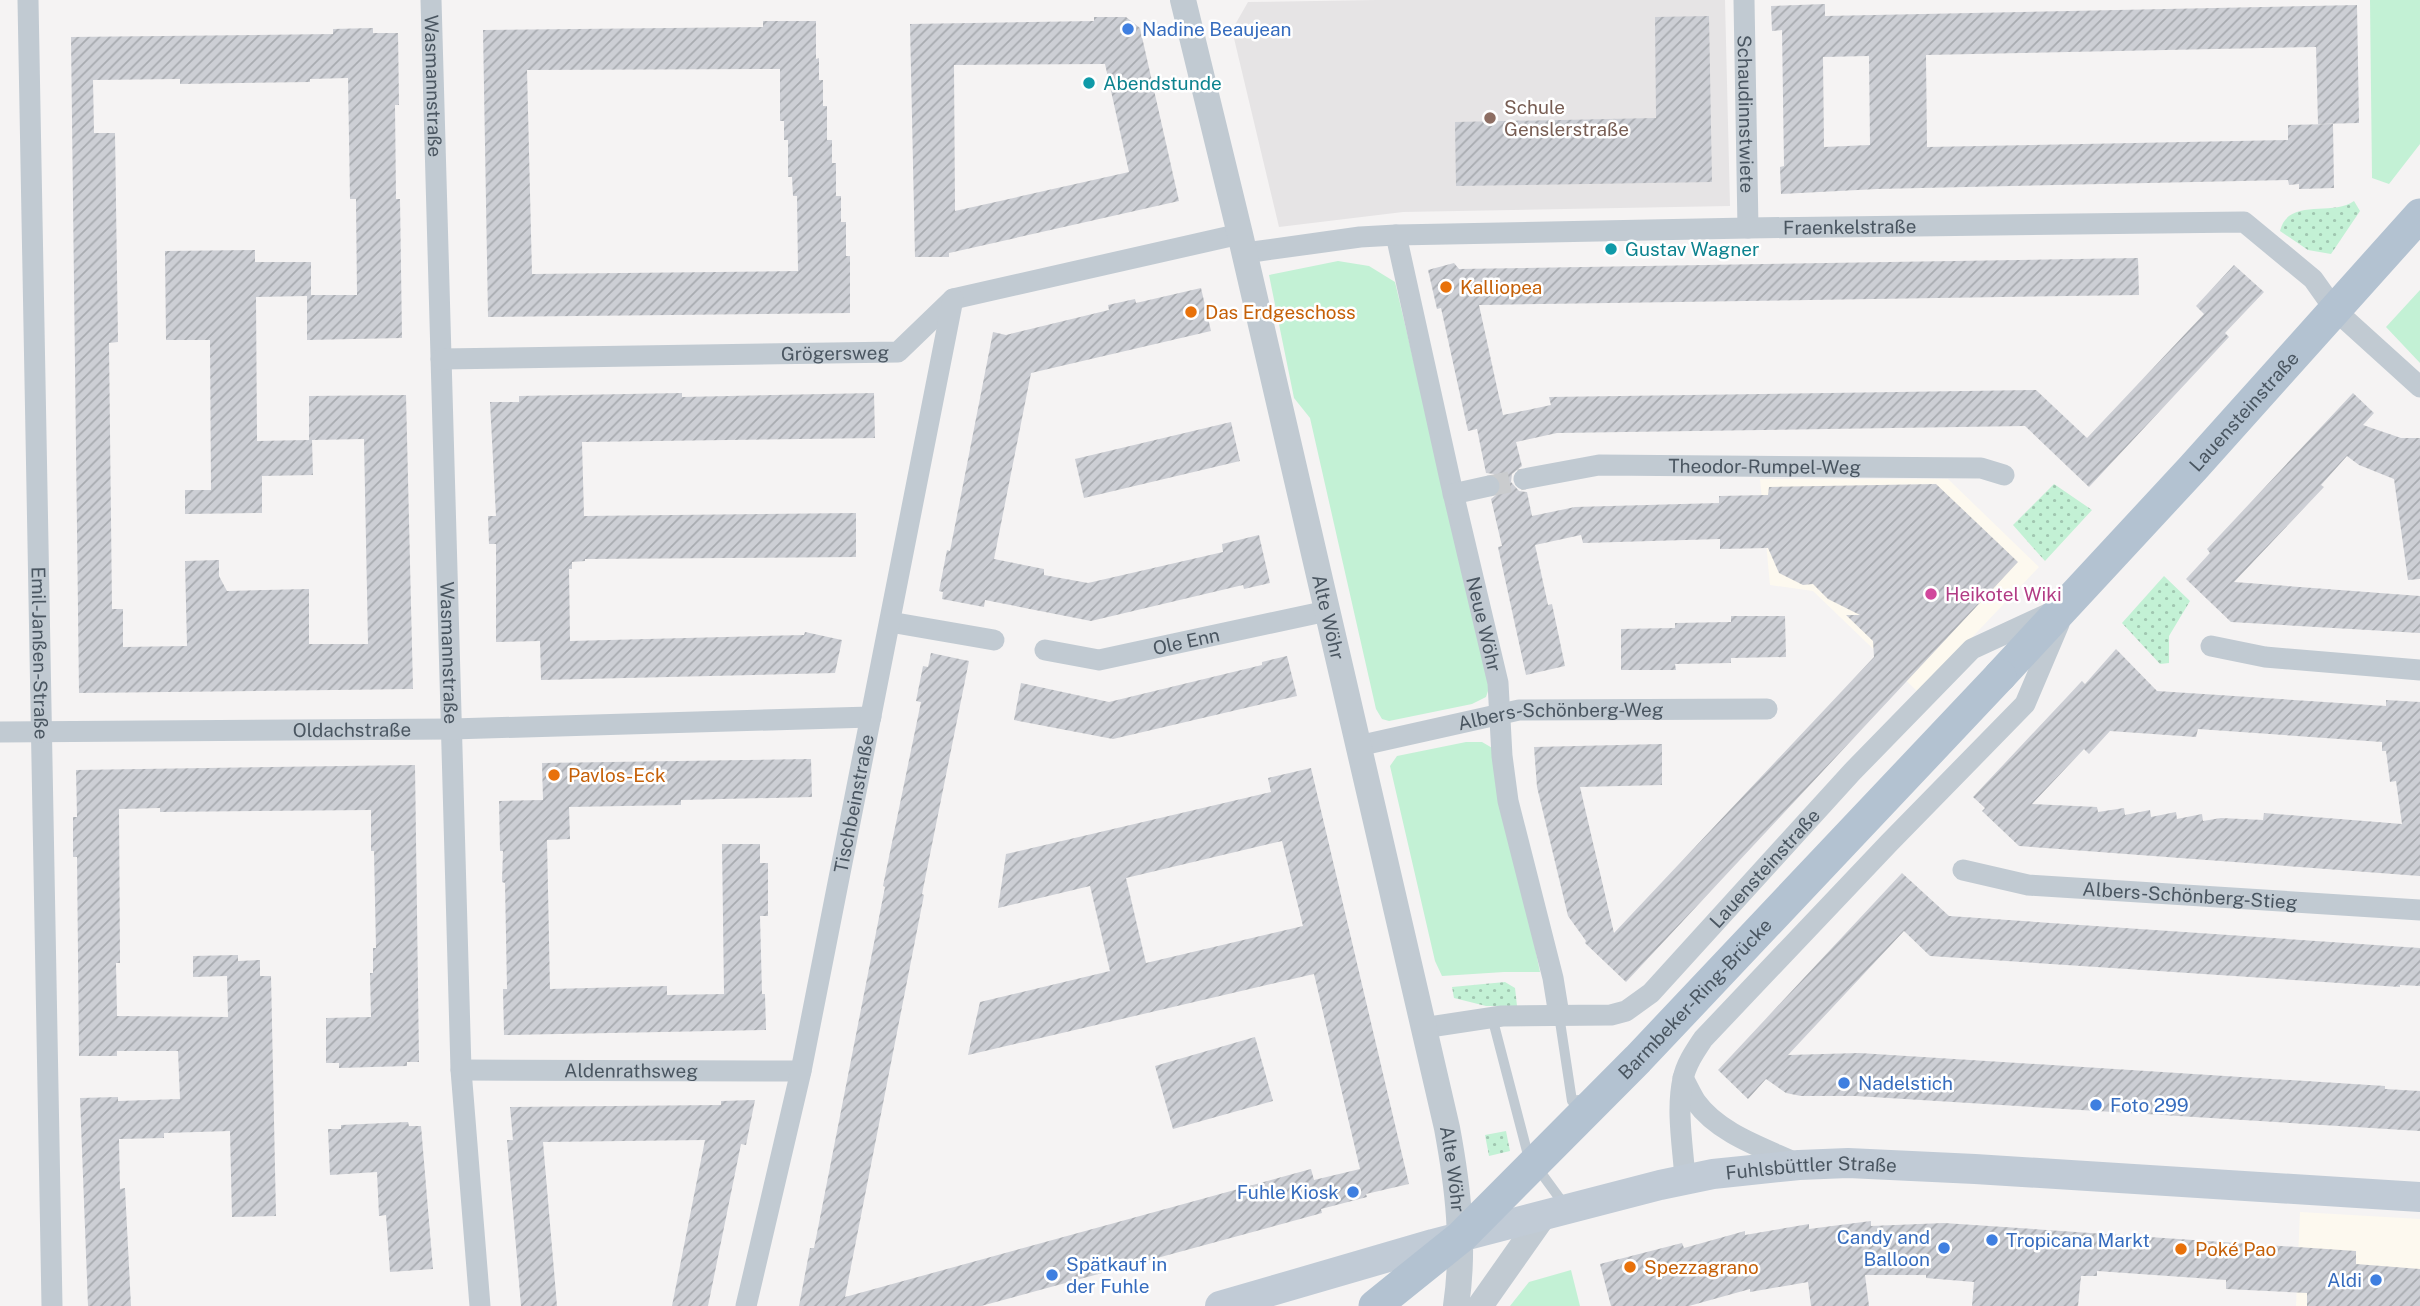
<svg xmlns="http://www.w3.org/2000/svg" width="2420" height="1306" viewBox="0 0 2420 1306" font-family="'Public Sans',sans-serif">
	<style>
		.commercial { fill: #fdf9ef }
		.education { fill: #e6e4e5 }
		.grass { fill: url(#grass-dots) }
		.park { fill: #c3f1d5 }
		.building { fill: url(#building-hatch); fill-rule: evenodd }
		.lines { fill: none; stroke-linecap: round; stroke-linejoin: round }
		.minor-tunnel { stroke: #caccce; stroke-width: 21; stroke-dasharray: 21 10; stroke-linecap: butt }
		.service { stroke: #c1cad2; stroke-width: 10 }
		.minor { stroke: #c1cad2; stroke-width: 21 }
		.tertiary { stroke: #c1cad2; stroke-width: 26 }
		.secondary { stroke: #c1cbd6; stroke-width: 30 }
		.primary { stroke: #b3c2d1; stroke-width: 33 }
		.primary-bridge { stroke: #b3c2d1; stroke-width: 33 }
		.shop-dot { fill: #3f7fe0; stroke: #fff; stroke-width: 2.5 }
		.culture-dot { fill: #0f9aa8; stroke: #fff; stroke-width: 2.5 }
		.education-dot { fill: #8d6e63; stroke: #fff; stroke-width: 2.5 }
		.food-dot { fill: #e8710a; stroke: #fff; stroke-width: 2.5 }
		.hotel-dot { fill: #d1479c; stroke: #fff; stroke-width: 2.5 }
		.labels { text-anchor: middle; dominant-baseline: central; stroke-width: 5; stroke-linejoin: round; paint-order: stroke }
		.shop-label { font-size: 19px; fill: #366cbe; stroke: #fff; text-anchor: start }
		.culture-label { font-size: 19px; fill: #0d838f; stroke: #fff; text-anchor: start }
		.street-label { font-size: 19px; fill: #4a5661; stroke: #fff }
		.education-label { font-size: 19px; fill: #785e54; stroke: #fff; text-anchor: start }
		.food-label { font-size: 19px; fill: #c56008; stroke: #fff; text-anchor: start }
		.hotel-label { font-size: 19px; fill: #b23c85; stroke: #fff; text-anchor: start }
	</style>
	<defs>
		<pattern id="grass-dots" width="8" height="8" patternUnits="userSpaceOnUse" patternTransform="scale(1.75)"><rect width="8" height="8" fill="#c3f1d5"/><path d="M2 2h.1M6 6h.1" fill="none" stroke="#a0c6b0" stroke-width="1.8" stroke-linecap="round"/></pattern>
		<pattern id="building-hatch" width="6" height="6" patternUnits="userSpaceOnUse" patternTransform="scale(1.75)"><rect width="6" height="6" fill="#cdcfd5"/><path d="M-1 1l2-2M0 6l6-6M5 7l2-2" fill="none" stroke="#a8abb0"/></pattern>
	</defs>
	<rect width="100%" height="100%" fill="#f5f3f3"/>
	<path class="commercial" d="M1760,479h188l91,88 -120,126 -106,-102 -43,-6z
		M2300,1212l120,7v87h-124z"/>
	<path class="education" d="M1376,0h349l5,206 -327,6 -124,15 -47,-197 16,-28z"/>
	<path class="grass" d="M2354,201l6,10 -29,43 -23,-4 -28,-19c8,-34 52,-14 74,-30z
		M2054,484l38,26 -47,51 -32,-36z
		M2164,576l26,25 -21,35v27l-9,1 -38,-41z
		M1505,982l10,6 2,18h-31l-32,-8 -2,-11z
		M1506,1131l4,20 -21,5 -4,-21z"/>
	<path class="park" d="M2370,0h50v144l-31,40 -17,-6z
		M1338,261l31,5 26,16 95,403 -4,12 -14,7 -83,17 -7,-2 -6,-10 -66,-291 -16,-20 -25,-123z
		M2420,290v73l-34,-36z
		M1466,742h16l12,7 46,223h-36l-62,4 -7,-15 -45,-195 7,-10z
		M1571,1270l9,36h-70l19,-24z"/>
	<path class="building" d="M1825,4v12l532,-11 2,118 -41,1 -2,-77 -390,8 1,92 361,-7v-15l45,-1 1,64 -35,1v-5l-10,1 -1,-5 -411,9 -96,5 -1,-27 4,-1 -2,-136 -10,1 -1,-25zM1869,56l1,89 -46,2 -1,-90z
		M1709,16l3,166 -256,4 -1,-64 201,-4 -1,-101z
		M1094,17h32l14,11 39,173 -230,52v4h-34l-5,-233 184,-3zM1105,64l24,108 -174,39 -1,-146z
		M763,21h53v38l3,-1v22h4v26h4v34h5v23h4v33h5v26h5v34h4v57l-362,4 -5,-287 280,-3zM780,69v52h4v19h4v37h4l1,19h4l1,75 -266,3 -5,-204z
		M373,28v5h25l1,72h-4l1,94h4l2,139 -95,2v-44l-51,1 1,144 52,-1v-44l97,-1 7,294 -334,4 -8,-656 262,-3v-5zM348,78l2,121h6l1,96h-46v-33h-56v-12l-90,1 1,89h44l1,150h-26v24l77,-1v-37l51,-1 -1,-35 52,-1 4,205h-59v-55l-82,2 -8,-15v-16l-34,1 2,85 -64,1v-38h-11l-3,-266 9,-1 -3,-209h-21l-1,-53 87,-1v5l130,-2v-3z
		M2138,258l1,37 -660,10 24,110 48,-10 -2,-8 487,-7 51,48 117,-124 -8,-8 38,-41 30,27 -39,41 4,4 -140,150 -64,-61 -468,7 -41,9 6,24 -10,8 -1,8 8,9 8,1 5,24 43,-9 144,-4v-7l49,-1 1,-8 167,-3 82,78 -392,420 -41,-39 1,-2 -18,-25 -31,-129 -3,-40 128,-3v41l-82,2 34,146 260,-276 -1,-16 -27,-26h14l-32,-16 -15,-15 -10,1 -24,-12 -11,-25 -48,1v-10l-137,4 -2,-8 -46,10 13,60 4,-1 13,62 -39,9 -28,-128 4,-1 -11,-47 10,-8 1,-8 -8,-9 -8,-1 -9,-44 -9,2 -27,-123 -4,1 -9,-39 26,-7 5,6z
		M1201,288l10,43 -180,42 -37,186 50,10v6l44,8 135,-31 -1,-8 37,-9 11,48 -26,6 -1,-4 -152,36 -106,-21 -1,7 -42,-8 1,-7 -4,-1 8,-41 3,1 43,-219 13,3 103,-25 -1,-5 27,-6 1,4z
		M682,393v4l192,-4 1,45 -293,4 2,74 272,-3v44l-271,2v2l-13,1v7h-3l1,72 234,-6 1,-3 37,8 -7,33 -294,7 -1,-39 -44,1v-98h-7l-1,-28h8l-6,-114h29v-6z
		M2353,393l21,20 -11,12 38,13h19v141l-12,1 -14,-101 -35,-14 -12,-9 -26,29 3,2 -90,95 186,14v37l-189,-11 -45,-43 24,-26 -3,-4z
		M1231,422l9,39 -156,37 -9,-39z
		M1731,616h54l1,41 -55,1v5l-56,1 1,6h-55v-41l54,-1v-5l56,-1z
		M2116,649l41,42 229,15v-6l34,2v174l-401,-30 -37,-35 3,-3 -12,-11 109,-116 3,3zM2198,729l184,13v9h4l4,31 6,-1 6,43 -138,-11 -1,7 -42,-2 -18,3 -1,-7 -25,5 -1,-7 -25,5 -1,-7 -25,5 -1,-7 -26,4 -1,-5 -65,-3 52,-55 5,5 21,-23 86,6z
		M931,653l38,8 -47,233 2,1 -79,402 466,-128 3,11 46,-11 -46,-195 -346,81 12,-53 130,-31 -20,-85 -92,22 8,-54 265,-62 -3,-14 43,-10 98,416 -43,10 1,3 -46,12 1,4 -341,93h-182l11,-58h4l5,-25 66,-336 -2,-1 38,-184 -5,-1 7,-35 5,1zM1282,841l21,85 -157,37 -20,-85z
		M1287,656l10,40 -184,43 -99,-19 7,-37 88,19 153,-37v-3z
		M811,759l1,38 -131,3v5l-112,2 1,32 -23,1 3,149 117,-3v9l57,-1 -2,-150h38v19h8v53h-8l2,78h3l1,36 -262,5 -1,-46h4l-2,-106 -3,-1 1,-31h-3l-1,-50 44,-1 -1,-37z
		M415,765l4,297h-12v4l-68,2v-5h-13v-45l45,-1 -1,-44h3v-25h3l-2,-97h-3v-41l-211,2v-4l-41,1 1,154h-4l1,53 111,1 -1,-41 -34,1v-21l45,-1v6l22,-1v16h11l5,240 -44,1 -2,-86 -66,2v5l-45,1 1,50 5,-1 6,118h-43l-8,-208 38,-1v4l62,-2 -2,-48h-61v5h-38l-2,-199h-4v-40h4l-1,-47z
		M1902,873l47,43 471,32v38l-20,-1v2l-470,-31 -26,-25 -116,124 71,-2 526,33v3l35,2v40l-564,-35h-55l-15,-3 -20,-14 -18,20 -30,-29z
		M1255,1037l18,64 -100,28 -18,-63z
		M755,1100l-9,45 -5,-1 -33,162h-36l33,-166 -162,2 14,164h-36l-14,-166h6l-3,-33 211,-2v-4z
		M408,1122l1,4h12l12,143 -43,3 -4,-57 -7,1 -2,-44 -47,3 -2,-46h13v-4z
		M1871,1221v5l73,-3 412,28v13l64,5v37h-113v-13l-81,-4v-9l-129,-9v5h-16l-3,30h-106l2,-24 -48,-4v-3h-61l4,31h-58l-3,-24 -58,10v-3l-61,17h-78l-11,-42 82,-21 2,5 61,-17v4l64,-11v5z"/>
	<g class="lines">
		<path class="minor-tunnel" d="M1489,486l35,-7"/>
		<path class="service" d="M1559,1015l13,86 14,-2
			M1492,1017l36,138 38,52"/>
		<g class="minor">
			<path id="s1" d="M28,0l24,1306"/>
			<path id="s2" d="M431,0l30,1070 19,236"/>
			<path id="s3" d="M1744,0l4,228"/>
			<path id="s4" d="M1396,235l55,249 47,199 4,73 6,45 45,177 6,37"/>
			<path id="s5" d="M1245,253l115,-16 36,-2 352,-7 496,-6 69,57 22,31 85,77"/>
			<path id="s6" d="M441,359l457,-7 55,-53 287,-65"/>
			<path id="s7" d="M1524,479l75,-14 382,3 23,7"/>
			<path d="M1453,494l36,-8"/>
			<path d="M890,622l104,18"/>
			<path d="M2211,646l54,11 155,13"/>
			<path id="s8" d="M1045,650l54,10 228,-49"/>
			<path id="s9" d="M0,732l452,-3 419,-12"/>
			<path id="s10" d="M1358,746l161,-36 248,-1"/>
			<path id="s11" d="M1963,870l65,15 392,25"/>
			<path id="s12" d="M1423,1028l79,-12 109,-1 15,-4 25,-18 201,-221 120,-123 80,-37"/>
			<path id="s13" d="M461,1070l340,1"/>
			<path d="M1683,1078c4,7 8,16 13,24 23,32 68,46 102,62"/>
			<path d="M1685,1179c-2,-32 -9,-69 -2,-100 3,-15 12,-28 20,-40l186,-196 136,-139 34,-80"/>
			<path id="s14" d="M746,1306l55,-235 152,-772"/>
		</g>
		<g class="tertiary">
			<path id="s15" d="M1183,0l57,234 207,894c11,59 18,118 9,178"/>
			<path d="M1480,1306l64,-91"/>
		</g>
		<path class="secondary" id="s16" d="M1220,1306l213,-62 227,-59 53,-11 86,-9 49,-2 127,6 445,28"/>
		<path class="primary" id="s17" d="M2000,676l193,-208 227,-253"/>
		<path class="primary-bridge" id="s18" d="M1375,1306l87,-70 176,-177 362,-383"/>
	</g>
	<g class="shop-dot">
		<circle cx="1128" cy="29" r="7"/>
		<circle cx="1844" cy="1083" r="7"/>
		<circle cx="2096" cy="1105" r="7"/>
		<circle cx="1353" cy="1192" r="7"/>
		<circle cx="1992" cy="1240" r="7"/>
		<circle cx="1944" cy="1248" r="7"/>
		<circle cx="1052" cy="1275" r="7"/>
		<circle cx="2376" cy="1280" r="7"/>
	</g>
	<g class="culture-dot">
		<circle cx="1089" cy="83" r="7"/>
		<circle cx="1611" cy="249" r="7"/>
	</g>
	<circle class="education-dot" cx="1490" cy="118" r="7"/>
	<g class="food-dot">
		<circle cx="1446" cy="287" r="7"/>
		<circle cx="1191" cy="312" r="7"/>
		<circle cx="554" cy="775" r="7"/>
		<circle cx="2181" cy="1249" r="7"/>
		<circle cx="1630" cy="1267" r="7"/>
	</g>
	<circle class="hotel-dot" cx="1931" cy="594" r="7"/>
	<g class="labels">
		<g class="shop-label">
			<text x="1142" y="29">Nadine Beaujean</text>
			<text x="1858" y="1083">Nadelstich</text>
			<text x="2110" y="1105">Foto 299</text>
			<text x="1339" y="1192" text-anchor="end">Fuhle Kiosk</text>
			<text x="1930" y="1237" text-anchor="end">Candy and<tspan x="1930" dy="22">Balloon</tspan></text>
			<text x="2006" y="1240">Tropicana Markt</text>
			<text x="1066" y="1264">Spätkauf in<tspan x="1066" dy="22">der Fuhle</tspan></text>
			<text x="2362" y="1280" text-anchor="end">Aldi</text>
		</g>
		<g class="culture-label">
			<text x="1103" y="83">Abendstunde</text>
			<text x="1625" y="249">Gustav Wagner</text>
		</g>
		<g class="street-label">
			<text stroke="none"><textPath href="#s2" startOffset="86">Wasmannstraße</textPath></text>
			<text stroke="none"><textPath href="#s3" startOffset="114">Schaudinnstwiete</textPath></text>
			<text stroke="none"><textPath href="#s5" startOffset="606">Fraenkelstraße</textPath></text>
			<text stroke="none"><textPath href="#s6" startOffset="394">Grögersweg</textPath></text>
			<text stroke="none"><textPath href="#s17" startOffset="360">Lauensteinstraße</textPath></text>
			<text stroke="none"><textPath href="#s7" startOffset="242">Theodor-Rumpel-Weg</textPath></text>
			<text stroke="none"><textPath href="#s15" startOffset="634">Alte Wöhr</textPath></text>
			<text stroke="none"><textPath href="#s4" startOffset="399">Neue Wöhr</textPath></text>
			<text stroke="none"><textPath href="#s8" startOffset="144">Ole Enn</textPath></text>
			<text stroke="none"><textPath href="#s1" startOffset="653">Emil-Janßen-Straße</textPath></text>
			<text stroke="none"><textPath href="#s2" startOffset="653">Wasmannstraße</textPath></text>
			<text stroke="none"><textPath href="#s10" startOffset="206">Albers-Schönberg-Weg</textPath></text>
			<text stroke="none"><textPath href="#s9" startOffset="352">Oldachstraße</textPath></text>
			<text stroke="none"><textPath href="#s14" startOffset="514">Tischbeinstraße</textPath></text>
			<text stroke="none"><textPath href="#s12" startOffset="404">Lauensteinstraße</textPath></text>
			<text stroke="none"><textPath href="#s11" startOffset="229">Albers-Schönberg-Stieg</textPath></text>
			<text stroke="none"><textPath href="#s18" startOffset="444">Barmbeker-Ring-Brücke</textPath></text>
			<text stroke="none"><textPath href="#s13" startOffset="170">Aldenrathsweg</textPath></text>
			<text stroke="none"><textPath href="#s15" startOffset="1200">Alte Wöhr</textPath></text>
			<text stroke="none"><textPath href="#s16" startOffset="609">Fuhlsbüttler Straße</textPath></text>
		</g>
		<g class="education-label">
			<text x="1504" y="107">Schule<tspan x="1504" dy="22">Genslerstraße</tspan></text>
		</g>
		<g class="food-label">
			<text x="1460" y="287">Kalliopea</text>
			<text x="1205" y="312">Das Erdgeschoss</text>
			<text x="568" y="775">Pavlos-Eck</text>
			<text x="2195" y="1249">Poké Pao</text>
			<text x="1644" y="1267">Spezzagrano</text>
		</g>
		<g class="hotel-label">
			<text x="1945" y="594">Heikotel Wiki</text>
		</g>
	</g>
</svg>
